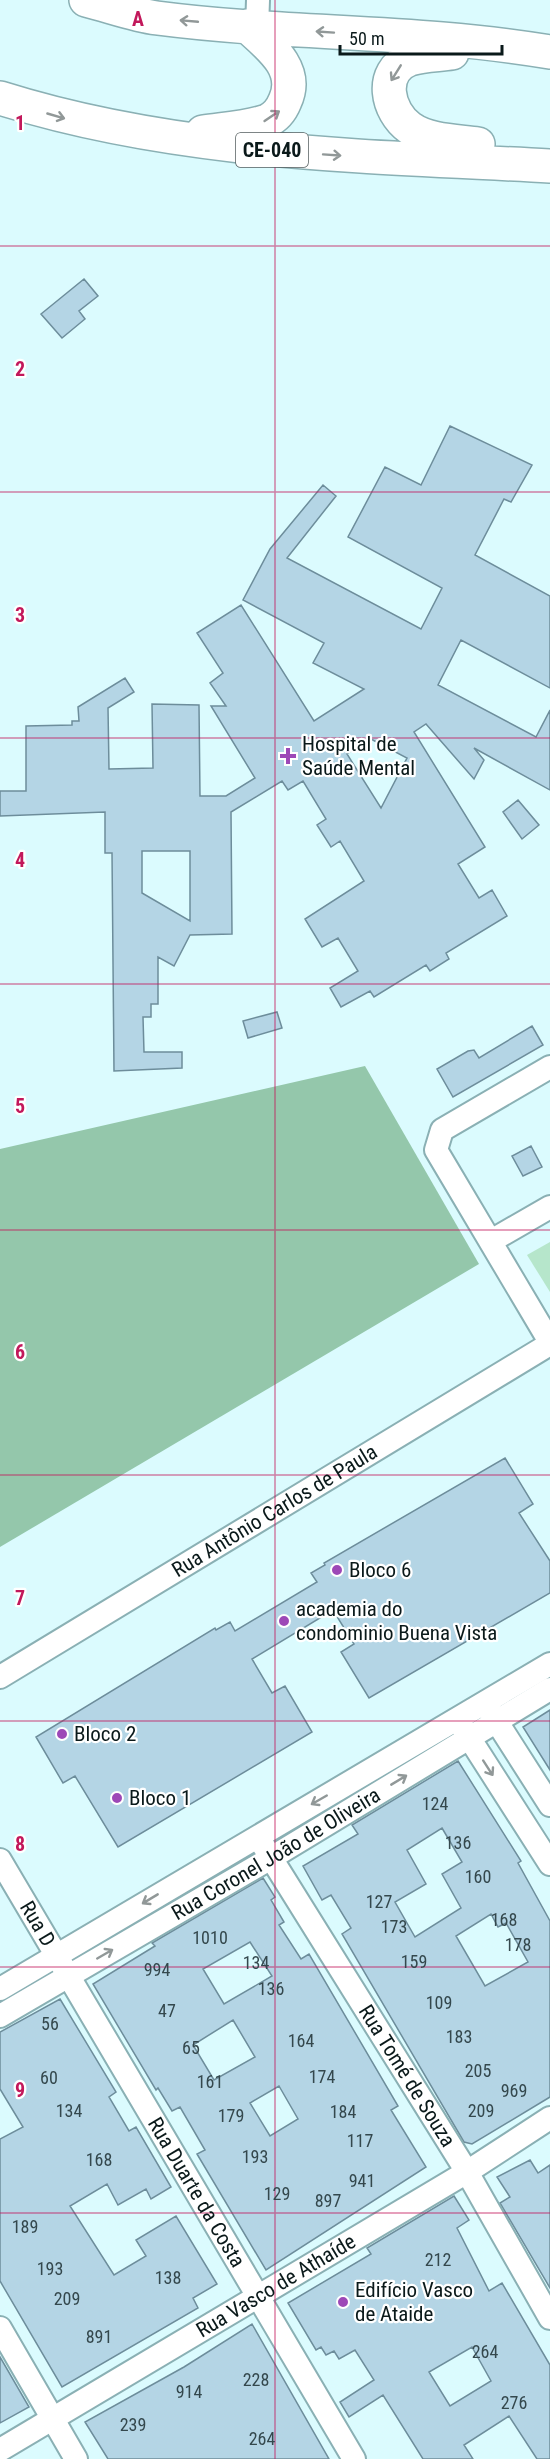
<svg xmlns="http://www.w3.org/2000/svg" width="550" height="2459" viewBox="0 0 550 2459" font-family="'Roboto Condensed',sans-serif">
	<style>
		.green { fill: #b6e6cb }
		.forest { fill: #94c7ab }
		.building { fill: #b4d5e5; stroke: #6d8d9b; stroke-width: 1.5; fill-rule: evenodd }
		.lines { fill: none; stroke-linecap: round; stroke-linejoin: round }
		.minor-casing { stroke: #8ab0b4; stroke-width: 26 }
		.highway-casing { stroke: #8ab0b4; stroke-width: 36 }
		.minor { stroke: #fff; stroke-width: 22 }
		.highway { stroke: #fff; stroke-width: 33 }
		.oneway { stroke: #919898 }
		.grid { fill: none; stroke: #c2185b; stroke-width: 1.5; stroke-opacity: 0.55 }
		.poi-dot { fill: #9d48b7; stroke: #fff; stroke-width: 2 }
		.labels { text-anchor: middle; dominant-baseline: central; stroke-width: 4.5; stroke-linejoin: round; paint-order: stroke }
		.number-label { font-size: 18px; fill: #34484d }
		.shield { fill: #fff; stroke: #545e5f; stroke-width: 1.5 }
		.shield-label { font-size: 20px; font-weight: bold; fill: #0a191a }
		.poi-label { font-size: 21px; fill: #0a191a; stroke: #fff; text-anchor: start }
		.street-label { font-size: 21px; fill: #0a191a; stroke: #fff }
		.grid-label { font-size: 20px; text-anchor: middle; font-weight: bold; fill: #c2185b; stroke: #fff; stroke-width: 4.5; stroke-linejoin: round; paint-order: stroke }
	</style>
	<rect width="100%" height="100%" fill="#dbfbfe"/>
	<path class="green" d="M550,1242v50l-23,-37z"/>
	<path class="forest" d="M365,1066l114,198 -479,283v-398z"/>
	<path class="building" d="M84,279l14,17 -19,15 6,8 -23,19 -21,-24z
		M450,426l82,39 -21,37 -7,-3 -29,56 75,41v92l-89,-48 -23,45 98,52 14,-27v80l-76,-42 10,12 -10,19 -48,-55 -12,8 71,115 -27,17 21,34 13,-8 15,26 -61,37 3,6 -19,12 -4,-6 -52,32 -4,-6 -29,16 -11,-19 28,-17 -20,-33 -16,9 -17,-28 59,-38 -24,-40 -9,6 -14,-22 9,-6 -23,-38 -15,9 -6,-9 -51,31 1,122 -42,1 -16,31 -16,-9v47h-7v13h-8l1,35h38v16l-68,3 -2,-218h-7v-41l-105,4v-25h26v-65l46,-1v-4h7l-1,-14 47,-29 9,14 -26,16 1,61 44,-1 -1,-64 47,1 1,91h26l29,-18 -44,-72h15l-16,-23 13,-10 -26,-40 44,-28 73,116 50,-32 -51,-26 11,-20 -81,-43 27,-51 53,-64 13,11 -49,62 134,71 21,-41 -94,-51 37,-70 36,18zM369,738l38,20 -26,50 -34,-54zM142,851h48v70l-48,-28z
		M518,800l21,25 -17,14 -19,-27z
		M277,1012l5,16 -34,10 -5,-17z
		M532,1026l11,19 -90,52 -16,-28 31,-18 6,-1 5,8z
		M531,1146l11,21 -19,9 -11,-20z
		M505,1458l28,46 -14,9 31,48v32l-181,105 -28,-46 13,-8 -21,-34 -81,49 20,34 13,-7 27,46 -194,115 -43,-71 -12,7 -27,-46 179,-109 1,2 14,-8 5,9 82,-49 -6,-9 14,-8 -1,-2z
		M550,1710v60l-27,-43z
		M458,1761l63,100 -3,2 32,58v176l-78,47 -8,-2 -122,-208 9,-6 -20,-33 -9,5 -19,-34 55,-32 -6,-9zM442,1828l20,34 -20,12 19,34 -46,29 -20,-35 31,-18 -19,-34zM491,1914l7,13 8,-4 22,39 -43,24 -29,-50z
		M263,1878l12,19 -4,3 13,22 -5,3 22,34 8,-5 89,152 -7,4 35,57 -160,103 -69,-116 8,-4 -25,-43 -8,4 -14,-23 -2,2 -63,-106 62,-38 -3,-3zM250,1942l22,34 -48,28 -21,-35zM233,2020l22,37 -41,23 -21,-35zM279,2086l19,33 -28,17 -20,-33z
		M60,1999l56,93 -7,5 20,34 7,-4 35,60 -20,12 -5,-10 -28,16 -11,-21 -37,22 44,69 32,-19 -10,-16 40,-24 41,68 -24,14 5,10 -136,79 -62,-106v-142l23,-12 -23,-38v-57z
		M530,2160l8,13 12,-8v123l-50,-85 10,-6 -13,-20z
		M454,2196l15,24 -12,8 32,63 13,-8 48,82v94h-13l-28,-43 -45,29 9,14h-50l-40,-64 -34,22 -9,-15 34,-22 -19,-30 -16,9 -5,-8 -8,4 -5,-8 -5,3 -28,-47 83,-49 -4,-6zM472,2347l19,34 -41,25 -21,-34z
		M252,2324l77,135h-221l-23,-37 99,-55z
		M0,2357l29,50 -29,16z"/>
	<g class="lines">
		<g class="minor-casing">
			<g id="minor">
				<path d="M257,28l1,-28"/>
				<path d="M550,1067l-108,63 -6,20 114,192"/>
				<path d="M491,1241l59,-34"/>
				<path id="s1" d="M0,1677l550,-333"/>
				<path d="M488,1708l62,97"/>
				<path d="M461,1725l89,139"/>
				<path id="s2" d="M263,1845l204,327 83,146"/>
				<path id="s3" d="M0,1860l354,599"/>
				<path d="M0,1989l550,-325"/>
				<path id="s4" d="M0,2016l271,-158 279,-169"/>
				<path d="M0,2328l76,131"/>
				<path id="s5" d="M0,2450l467,-278 83,-54"/>
			</g>
		</g>
		<g class="highway-casing">
			<path id="highway" d="M86,0c24,6 48,15 71,18 131,17 263,12 393,34
				M452,53c-14,2 -29,2 -42,6 -32,12 -23,53 0,69 18,13 46,13 68,16
				M0,98c178,56 365,58 550,68
				M203,132c21,-3 44,-4 64,-11 9,-4 14,-10 18,-20 15,-32 -16,-55 -38,-75"/>
		</g>
		<use href="#minor" class="minor"/>
		<use href="#highway" class="highway"/>
	</g>
	<defs><path id="oneway-shaft" d="M-6 0H5M1.5-3L5.5 0L1.5 3" fill="none" stroke-width="1.6" stroke-linecap="round" stroke-linejoin="round" transform="scale(1.5)"/></defs>
	<g class="oneway">
		<use href="#oneway-shaft" transform="translate(189 21) rotate(-175)"/>
		<use href="#oneway-shaft" transform="translate(325 32) rotate(-176)"/>
		<use href="#oneway-shaft" transform="translate(396 73) rotate(122)"/>
		<use href="#oneway-shaft" transform="translate(56 116) rotate(16)"/>
		<use href="#oneway-shaft" transform="translate(272 116) rotate(-34)"/>
		<use href="#oneway-shaft" transform="translate(332 155) rotate(4)"/>
		<use href="#oneway-shaft" transform="translate(488 1768) rotate(57)"/>
		<use href="#oneway-shaft" transform="translate(399 1780) rotate(-31)"/>
		<use href="#oneway-shaft" transform="translate(319 1800) rotate(150)"/>
		<use href="#oneway-shaft" transform="translate(150 1899) rotate(149)"/>
		<use href="#oneway-shaft" transform="translate(105 1954) rotate(-30)"/>
	</g>
	<path class="grid" d="M275,0v2459M0,246h550M0,492h550M0,738h550M0,984h550M0,1230h550M0,1475h550M0,1721h550M0,1967h550M0,2213h550"/>
	<g class="poi-dot">
		<path d="M285 747h6v6h6v6h-6v6h-6v-6h-6v-6h6z"/>
		<circle cx="337" cy="1570" r="6"/>
		<circle cx="284" cy="1621" r="6"/>
		<circle cx="62" cy="1734" r="6"/>
		<circle cx="117" cy="1798" r="6"/>
		<circle cx="343" cy="2302" r="6"/>
	</g>
	<g class="labels">
		<g class="number-label">
			<text x="435" y="1803">124</text>
			<text x="458" y="1842">136</text>
			<text x="478" y="1876">160</text>
			<text x="379" y="1901">127</text>
			<text x="504" y="1919">168</text>
			<text x="394" y="1926">173</text>
			<text x="210" y="1937">1010</text>
			<text x="518" y="1944">178</text>
			<text x="414" y="1961">159</text>
			<text x="256" y="1962">134</text>
			<text x="157" y="1969">994</text>
			<text x="271" y="1988">136</text>
			<text x="439" y="2002">109</text>
			<text x="167" y="2010">47</text>
			<text x="50" y="2023">56</text>
			<text x="459" y="2036">183</text>
			<text x="301" y="2040">164</text>
			<text x="191" y="2047">65</text>
			<text x="478" y="2070">205</text>
			<text x="322" y="2076">174</text>
			<text x="49" y="2077">60</text>
			<text x="210" y="2081">161</text>
			<text x="514" y="2090">969</text>
			<text x="69" y="2110">134</text>
			<text x="481" y="2110">209</text>
			<text x="343" y="2111">184</text>
			<text x="231" y="2115">179</text>
			<text x="360" y="2140">117</text>
			<text x="255" y="2156">193</text>
			<text x="99" y="2159">168</text>
			<text x="362" y="2180">941</text>
			<text x="277" y="2193">129</text>
			<text x="328" y="2200">897</text>
			<text x="25" y="2226">189</text>
			<text x="438" y="2259">212</text>
			<text x="50" y="2268">193</text>
			<text x="168" y="2277">138</text>
			<text x="67" y="2298">209</text>
			<text x="99" y="2336">891</text>
			<text x="485" y="2351">264</text>
			<text x="256" y="2379">228</text>
			<text x="189" y="2391">914</text>
			<text x="514" y="2402">276</text>
			<text x="133" y="2424">239</text>
			<text x="262" y="2438">264</text>
		</g>
		<rect class="shield" x="236" y="133" width="72" height="34" rx="4.5"/>
		<g class="shield-label">
			<text x="272" y="150">CE-040</text>
		</g>
		<g class="poi-label">
			<text x="302" y="744">Hospital de<tspan x="302" dy="24">Saúde Mental</tspan></text>
			<text x="349" y="1570">Bloco 6</text>
			<text x="296" y="1609">academia do<tspan x="296" dy="24">condominio Buena Vista</tspan></text>
			<text x="74" y="1734">Bloco 2</text>
			<text x="129" y="1798">Bloco 1</text>
			<text x="355" y="2290">Edifício Vasco<tspan x="355" dy="24">de Ataide</tspan></text>
		</g>
		<g class="street-label">
			<text stroke="none"><textPath href="#s1" startOffset="321">Rua Antônio Carlos de Paula</textPath></text>
			<text stroke="none"><textPath href="#s4" startOffset="320">Rua Coronel João de Oliveira</textPath></text>
			<text stroke="none"><textPath href="#s3" startOffset="74">Rua D</textPath></text>
			<text stroke="none"><textPath href="#s2" startOffset="272">Rua Tomé de Souza</textPath></text>
			<text stroke="none"><textPath href="#s3" startOffset="386">Rua Duarte da Costa</textPath></text>
			<text stroke="none"><textPath href="#s5" startOffset="321">Rua Vasco de Athaíde</textPath></text>
		</g>
	</g>
	<g class="grid-label">
		<text x="138" y="26">A</text>
		<text x="20" y="130">1</text>
		<text x="20" y="376">2</text>
		<text x="20" y="622">3</text>
		<text x="20" y="867">4</text>
		<text x="20" y="1113">5</text>
		<text x="20" y="1359">6</text>
		<text x="20" y="1605">7</text>
		<text x="20" y="1851">8</text>
		<text x="20" y="2097">9</text>
	</g>
	<path d="M340 45v9h162v-9" fill="none" stroke="#0a191a" stroke-width="3"/>
	<text x="349" y="45" font-size="18" fill="#0a191a" stroke="#ffffff" stroke-width="4.5" paint-order="stroke">50 m</text>
</svg>
